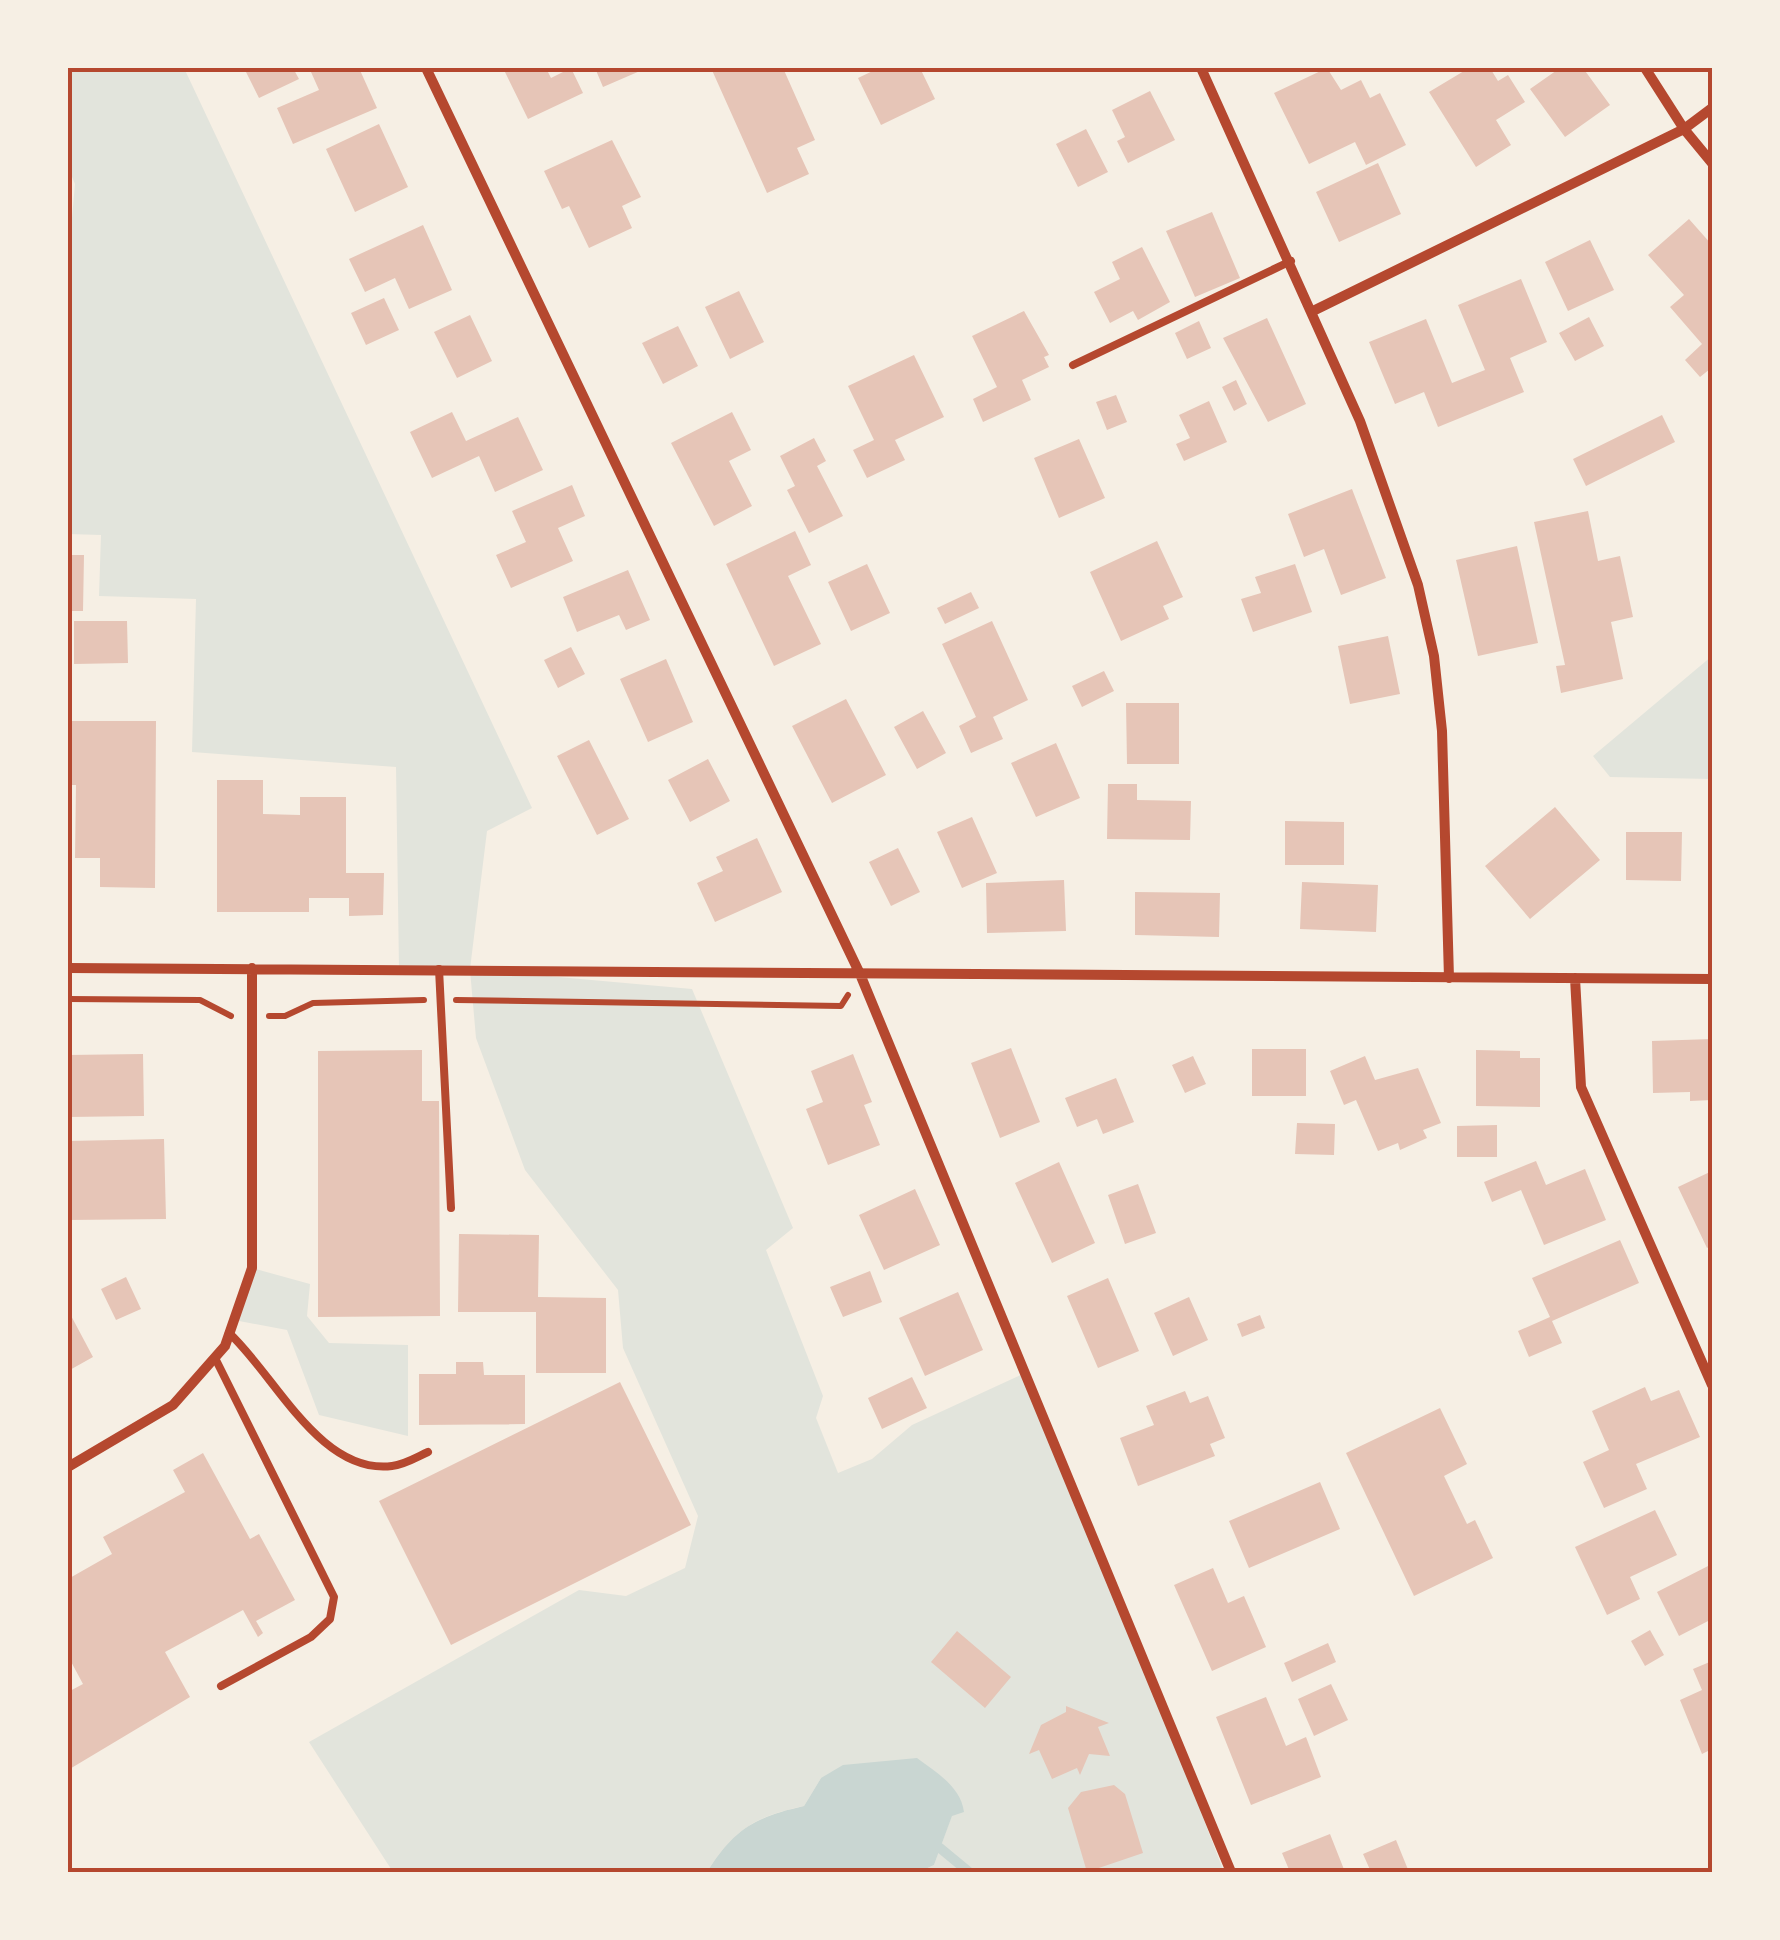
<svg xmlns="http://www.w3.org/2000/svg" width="1780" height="1940" viewBox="0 0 1780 1940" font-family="Karla,sans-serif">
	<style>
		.green { fill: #e2e4dc }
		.water { fill: #c9d6d2 }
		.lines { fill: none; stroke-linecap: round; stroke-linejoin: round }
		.stream { stroke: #c9d6d2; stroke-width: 10 }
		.building { fill: #e6c5b7 }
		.path { stroke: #b5482f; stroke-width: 6 }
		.service { stroke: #b5482f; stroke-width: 8 }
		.minor { stroke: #b5482f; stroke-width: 10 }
		.neatline { fill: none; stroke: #b5482f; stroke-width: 4 }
	</style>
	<rect width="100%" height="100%" fill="#f6efe4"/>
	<path class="green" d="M68,68h116l348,740 -45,23 -17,138 222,20 101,239 -27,22 57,146 -7,22 22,55 34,-14 40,-34 113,-52 98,238 101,261h-305l15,-7 18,-50 11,-4 -142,-33 -17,28c-48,10 -70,23 -97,66h-314l-84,-130 270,-152 47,6 59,-28 13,-52 -75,-168 -5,-58 -93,-120 -49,-132 -6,-68 -71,-1 -3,-202 -204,-15 4,-153 -97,-3 2,-61 -33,-1v-271l7,-79 -7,-17z
		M1712,656v123l-102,-2 -17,-21z
		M252,1268l58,16 -3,32 22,27 79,2v91l-89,-21 -32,-85 -53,-10z"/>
	<path class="water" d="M917,1758c19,14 44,29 47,54l-12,4 -18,49 -15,7h-212c27,-43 48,-55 97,-66l17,-28 22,-13z"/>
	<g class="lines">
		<path class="stream" d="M940,1848l29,24"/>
	</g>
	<path class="building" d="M244,68h49l6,11 -40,19z
		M322,68h37l18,40 -84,36 -16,-36 42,-18 -8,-18z
		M503,68h43l5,10 20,-10 12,25 -55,26z
		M595,68h52l-44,19z
		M711,68h72l32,72 -18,8 12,26 -42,19z
		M879,68h41l15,31 -54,26 -23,-47z
		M1327,68l14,22 20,-10 9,18 10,-5 26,52 -40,20 -11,-23 -46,22 -35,-71z
		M1469,68h21l8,13 10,-6 17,27 -29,18 15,25 -35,22 -47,-75z
		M1560,68h23l27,37 -45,32 -35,-48z
		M1150,91l25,49 -47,23 -11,-22 8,-4 -13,-27z
		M379,124l29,63 -53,25 -29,-63z
		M1086,129l22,43 -30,15 -22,-43z
		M612,140l29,57 -19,9 10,22 -43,20 -20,-42 -7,3 -18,-38z
		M1378,163l23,51 -62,28 -23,-50z
		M1212,212l28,66 -45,19 -29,-66z
		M1689,219l23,26v127l-2,-3 -10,8 -15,-17 17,-16 -32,-37 14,-12 -36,-40z
		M423,225l29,65 -43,19 -14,-31 -30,14 -16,-33z
		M1590,240l24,50 -46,21 -23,-49z
		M1142,247l28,55 -32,18 -5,-9 -23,12 -16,-31 26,-13 -8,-17z
		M1521,279l26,63 -37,16 14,34 -86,35 -14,-35 -29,12 -26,-62 57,-23 26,64 33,-13 -27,-65z
		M739,291l25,51 -34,17 -25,-52z
		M384,298l15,32 -33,15 -15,-32z
		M1024,311l25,44 -5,2 5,10 -27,13 9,20 -48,22 -10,-23 24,-12 -25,-51z
		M470,315l22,46 -35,17 -23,-46z
		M1589,317l15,29 -29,15 -16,-28z
		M1267,318l39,86 -38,18 -45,-84z
		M1199,321l12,27 -24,11 -12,-26z
		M678,326l20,40 -35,18 -21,-41z
		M914,355l30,62 -49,23 10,20 -38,18 -14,-28 21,-10 -26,-54z
		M1236,380l11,24 -13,7 -12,-24z
		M1116,395l11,27 -20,8 -11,-28z
		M1209,401l18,41 -43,19 -8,-17 14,-6 -11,-23z
		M452,412l14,29 52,-24 25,53 -48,22 -16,-36 -47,22 -22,-46z
		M732,412l19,38 -22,11 23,45 -38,20 -43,-83z
		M1662,415l13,27 -89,44 -13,-27z
		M814,438l12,23 -9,5 26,50 -34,17 -22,-43 8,-4 -15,-30z
		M1079,439l26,59 -46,20 -25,-60z
		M572,485l13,31 -27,12 15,33 -62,27 -15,-33 30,-13 -14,-31z
		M1352,489l34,89 -45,17 -17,-46 -20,8 -16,-43z
		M1588,511l10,50 22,-5 13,61 -22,5 12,57 -62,14 -5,-27 9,-1 -31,-143z
		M795,531l16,34 -23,11 33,68 -47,22 -48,-102z
		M1157,541l26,56 -20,9 6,13 -48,22 -31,-69z
		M1517,546l21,97 -60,13 -22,-96z
		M68,555h16l-1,56h-15z
		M867,564l23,49 -39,18 -23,-49z
		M1295,564l17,48 -59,20 -12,-33 20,-6 -6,-16z
		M628,570l22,50 -24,10 -7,-15 -42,17 -14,-35z
		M971,592l8,16 -34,16 -8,-16z
		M74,621h53l1,42 -54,1z
		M992,621l36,79 -35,17 10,22 -32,14 -12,-27 17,-9 -34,-73z
		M1388,636l12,58 -50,10 -12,-58z
		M571,647l14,27 -27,14 -14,-28z
		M666,659l27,63 -45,20 -28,-63z
		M1104,671l10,20 -32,16 -10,-21z
		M846,699l40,76 -54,28 -40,-77z
		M1126,703h53v61h-52z
		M923,711l23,42 -29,16 -23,-42z
		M68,721h88l-1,167 -55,-1v-29h-25l1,-73h-8z
		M589,740l40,79 -32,16 -40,-79z
		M1056,743l24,55 -44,19 -25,-54z
		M708,759l22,42 -40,21 -22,-42z
		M217,780h46v34l37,1v-18h46v76h38l-1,42 -34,1v-18h-40v14h-92z
		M1108,784h29v16l54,1 -1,39 -83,-1z
		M1555,807l45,53 -70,59 -45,-53z
		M972,817l25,56 -35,15 -25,-56z
		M1285,821l59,1v43h-59z
		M1626,832h56l-1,49 -55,-1z
		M757,838l25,54 -67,30 -18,-39 26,-12 -7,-14z
		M898,848l22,44 -29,14 -22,-44z
		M1064,880l2,51 -79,2 -1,-50z
		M1302,882l76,3 -2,47 -76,-3z
		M1135,892l85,1 -1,44 -84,-2z
		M1712,1039v61l-22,1v-9l-37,1 -1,-52z
		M1011,1048l29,74 -40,16 -29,-75z
		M1252,1049h54v47h-54z
		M422,1050v51h17l1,215 -122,1v-266z
		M1476,1050l44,1v7h20v49l-64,-1z
		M143,1054l1,62 -76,1v-62z
		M853,1054l19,48 -8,3 16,40 -52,20 -22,-56 17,-7 -12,-31z
		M1193,1056l13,28 -21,9 -13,-28z
		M1365,1056l10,24 43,-12 23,55 -18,7 4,8 -27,12 -2,-7 -20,8 -22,-51 -12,5 -14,-34z
		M1116,1078l18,44 -31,12 -6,-15 -20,8 -12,-29z
		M1297,1123l38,1 -1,31 -39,-1z
		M1497,1125v32h-40v-31z
		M164,1139l2,80 -98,1v-79z
		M1536,1161l10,24 39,-16 21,51 -62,25 -23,-55 -29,12 -8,-20z
		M1059,1162l36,81 -43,20 -37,-80z
		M1712,1171v74l-5,3 -29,-61z
		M1138,1184l18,49 -31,11 -17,-49z
		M915,1189l25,56 -56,25 -25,-55z
		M459,1234l80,1 -1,62 68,1v75h-70v-61h-78z
		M1620,1240l19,43 -87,38 10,22 -33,14 -11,-26 32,-14 -18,-39z
		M870,1271l12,31 -39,15 -13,-30z
		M126,1277l15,32 -25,11 -15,-31z
		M1108,1278l31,73 -41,17 -31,-72z
		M958,1292l25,58 -58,26 -26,-58z
		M1189,1297l19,43 -35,16 -19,-43z
		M68,1310l25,47 -25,14z
		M1260,1315l5,13 -23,9 -5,-13z
		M456,1362h27l1,13h41v49l-106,1v-51h37z
		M912,1377l15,31 -45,21 -14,-31z
		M620,1382l71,143 -240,120 -72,-144z
		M1645,1387l6,14 28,-11 21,47 -64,27 11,25 -43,19 -21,-46 26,-12 -17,-39z
		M1185,1391l5,12 18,-7 17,42 -15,6 5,12 -77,30 -18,-48 34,-13 -8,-19z
		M1440,1408l27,56 -23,12 23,48 8,-4 18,38 -79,38 -68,-143z
		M203,1453l47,86 9,-5 36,66 -39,21 7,12 -5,4 -15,-27 -78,42 25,45 -122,73v-78l15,-8 -15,-28v-77l44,-25 -9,-17 82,-45 -12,-22z
		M1320,1482l20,47 -91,39 -20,-47z
		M1655,1510l22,45 -47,22 10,22 -33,16 -32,-68z
		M1712,1564v55l-33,17 -22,-44z
		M1213,1568l15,35 16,-7 22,51 -54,24 -38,-86z
		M1650,1630l14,25 -19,11 -14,-25z
		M957,1631l54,46 -26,31 -54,-46z
		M1328,1643l8,19 -44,20 -8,-19z
		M1712,1661v88l-10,5 -22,-54 22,-10 -9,-21z
		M1331,1684l17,36 -34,16 -16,-37z
		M1266,1697l20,49 20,-9 15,40 -70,28 -35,-88z
		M1066,1706l43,17 -11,4 12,29 -21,-2 -9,21 -3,-7 -25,11 -13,-29 -10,4 12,-29 25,-13z
		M1114,1785l11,9 18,59 -56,19 -19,-64 13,-16z
		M1330,1834l15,38h-55l-8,-19z
		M1396,1840l13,32h-38l-8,-18z"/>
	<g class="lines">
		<path class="path" d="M68,999l132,1 31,16
			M456,1000l385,6 7,-11
			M269,1016h16l28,-13 111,-3"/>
		<path class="service" d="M1073,365l218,-104
			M439,969l12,239
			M229,1333c46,42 91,142 163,133 12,-1 25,-9 36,-14
			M215,1358l119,239 -4,22 -19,18 -90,49"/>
		<path class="minor" d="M426,68l434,906 371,898
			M1201,68l159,353 58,164 16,71 8,75 7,247
			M1645,68l39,61 28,34
			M1313,311l371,-182 28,-21
			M68,968l1644,11
			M1575,978l6,109 131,298
			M68,1467l105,-62 52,-59 27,-78v-300"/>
	</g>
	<rect width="1780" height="1940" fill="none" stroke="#f6efe4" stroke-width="140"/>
	<rect x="70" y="70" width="1640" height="1800" class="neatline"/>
</svg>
